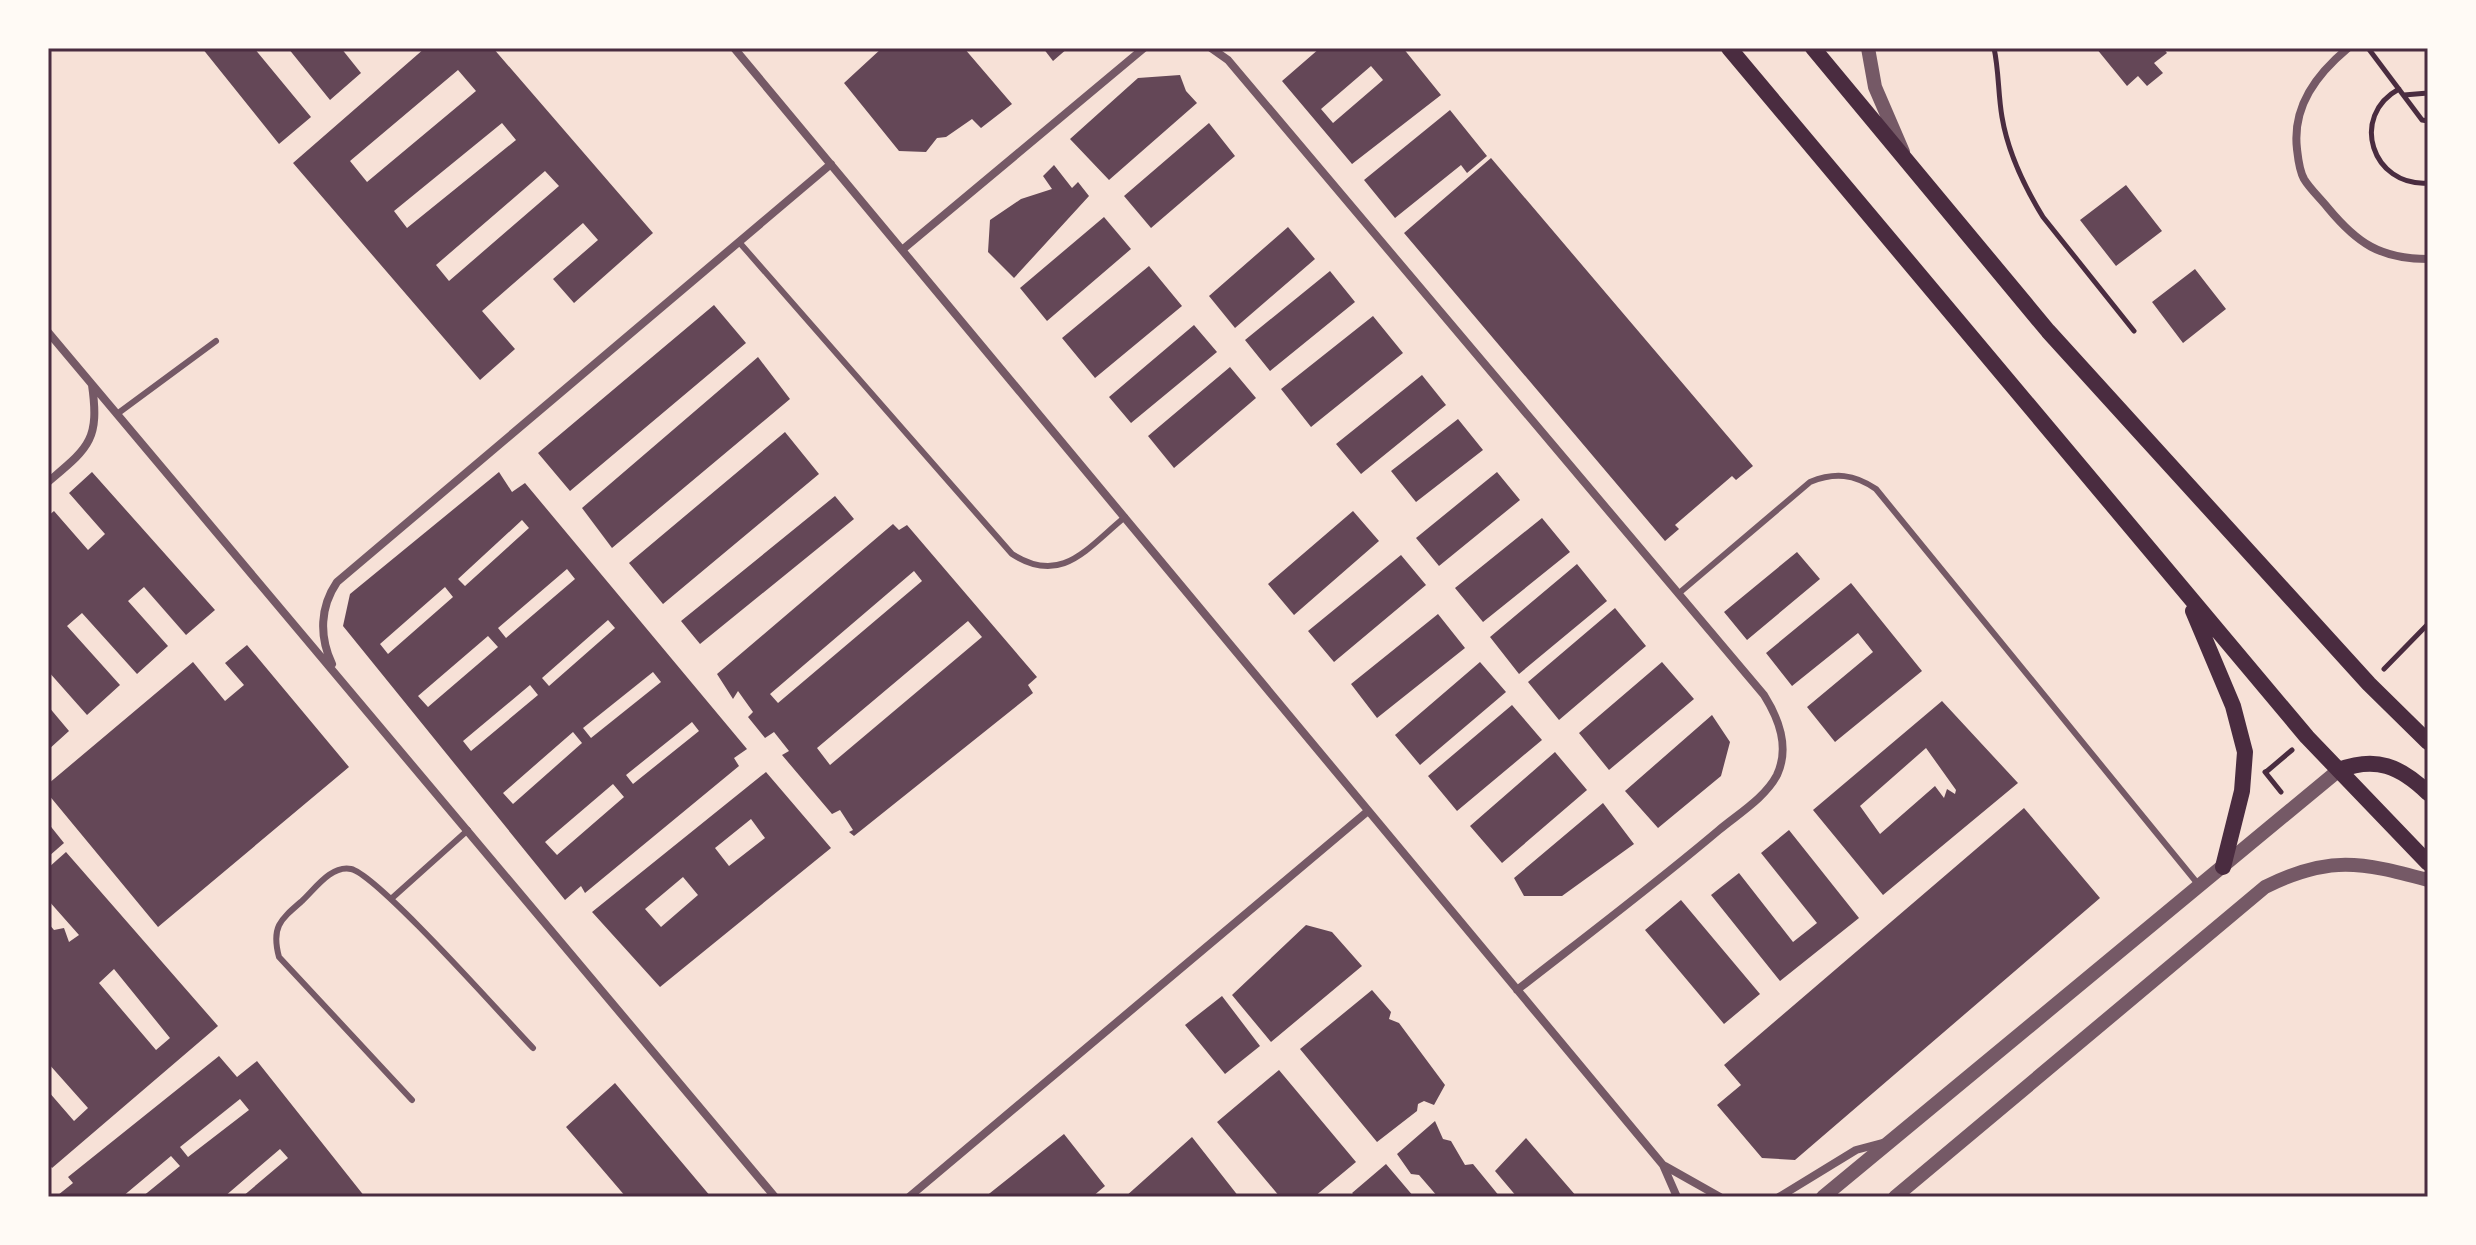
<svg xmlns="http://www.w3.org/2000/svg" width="2476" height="1245" viewBox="0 0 2476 1245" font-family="'Exo 2',sans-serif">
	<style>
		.building { fill: #644757; fill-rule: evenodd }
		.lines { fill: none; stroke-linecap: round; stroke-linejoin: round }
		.path { stroke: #4a2c40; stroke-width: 5 }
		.service { stroke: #755966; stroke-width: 6 }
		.minor { stroke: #755966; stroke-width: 8 }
		.tertiary { stroke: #755966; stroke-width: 14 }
		.secondary { stroke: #4a2c40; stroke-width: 16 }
		.neatline { fill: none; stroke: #4a2c40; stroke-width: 3 }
	</style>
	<rect width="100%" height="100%" fill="#f7e1d7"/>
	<path class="building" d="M202,48h52l57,69 -32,27z
		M288,48h53l20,25 -31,27z
		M425,48h68l160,185 -79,70 -21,-24 45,-39 -15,-17 -101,88 33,38 -35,31 -187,-217zM458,70l18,21 -109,91 -17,-21zM502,123l14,17 -109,88 -13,-17zM545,171l14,15 -110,95 -13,-16z
		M882,48h82l48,56 -31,24 -9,-9 -26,18 -9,1 -11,14 -27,-1 -55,-68z
		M1043,48h25l-15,13z
		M1320,48h83l38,47 -89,69 -70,-83zM1371,66l12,14 -50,43 -12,-14z
		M2096,48h67l4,5 -13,10 9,10 -16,13 -9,-10 -11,10z
		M1180,75l6,16 11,12 -88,77 -39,-41 68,-61z
		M1450,110l37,46 -20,17 -6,-8 -66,53 -31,-38z
		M1209,123l26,33 -84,72 -27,-32z
		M1491,158l262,308 -17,14 -4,-4 -57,49 4,4 -14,12 -261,-308z
		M1054,165l18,23 6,-6 11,14 -75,82 -26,-26 2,-32 31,-21 31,-10 -9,-13z
		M2126,185l36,46 -46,35 -36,-46z
		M1104,217l27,32 -84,72 -27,-33z
		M1288,227l27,32 -80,69 -26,-32z
		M1149,266l33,40 -87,72 -33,-40z
		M2195,269l31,40 -43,34 -31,-41z
		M1330,271l25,31 -85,69 -25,-31z
		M714,305l32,38 -176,148 -32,-38z
		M1373,316l30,37 -92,74 -30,-38z
		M1194,325l23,27 -86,71 -22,-26z
		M758,357l32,42 -178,149 -30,-40z
		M1230,367l26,31 -82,70 -26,-32z
		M1422,375l24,30 -85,69 -25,-30z
		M1458,419l25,31 -67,52 -25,-31z
		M785,432l34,42 -156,130 -34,-41z
		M92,472l123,138 -29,25 -42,-48 -16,14 40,45 -31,28 -55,-61 -15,13 53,59 -33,30 -39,-44v-91l3,-3 -3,-4v-57l6,-5 34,39 17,-16 -36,-41z
		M499,472l13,20 13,-9 222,266 -13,9 5,8 -154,127 -4,-7 -16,14 -222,-274 7,-32zM522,520l7,8 -64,58 -7,-7zM567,569l8,10 -69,59 -8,-10zM445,587l8,10 -65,57 -8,-10zM608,620l7,8 -66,58 -7,-8zM488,636l10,11 -70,60 -10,-11zM653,672l8,10 -70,56 -8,-10zM530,685l8,10 -67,56 -8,-10zM692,722l7,9 -66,53 -7,-9zM573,732l9,11 -69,61 -10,-11zM613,784l11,13 -67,58 -12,-13z
		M1497,472l23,28 -81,66 -23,-28z
		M835,496l19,23 -154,125 -19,-23z
		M1353,511l26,30 -85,74 -26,-31z
		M1542,518l28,34 -87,70 -28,-34z
		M893,524l6,6 8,-5 130,152 -9,8 5,8 -179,143 -5,-4 4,-2 -13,-20 -8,4 -50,-59 7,-4 -15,-19 -9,6 -17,-21 5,-5 -15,-21 -5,8 -16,-25zM914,571l8,10 -144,122 -8,-9zM968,621l14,16 -152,128 -13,-17z
		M1797,552l23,27 -73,61 -23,-28z
		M1401,555l25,30 -92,77 -26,-31z
		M1577,564l30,37 -88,73 -29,-37z
		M1851,583l71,88 -87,71 -28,-35 66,-55 -15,-19 -66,53 -26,-33z
		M1615,608l31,38 -87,74 -31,-38z
		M1438,614l27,34 -88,70 -26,-34z
		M247,645l102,122 -191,160 -110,-133v-10l145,-122 32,39 19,-16 -19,-22z
		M1480,662l26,30 -86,73 -25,-30z
		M1662,662l32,37 -85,71 -30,-37z
		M1942,701l76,82 -135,112 -70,-85zM1926,748l30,42 -1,4 -8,-5 -3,9 -9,-12 -55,48 -20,-28z
		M1512,705l30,35 -85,71 -29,-35z
		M48,706l21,25 -21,19z
		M1712,715l18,27 -9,34 -63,52 -33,-37z
		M1555,752l32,38 -85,73 -32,-37z
		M766,772l65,76 -171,139 -68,-75zM751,819l14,19 -36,28 -14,-18zM683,877l15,18 -37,32 -16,-18z
		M1603,803l31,41 -72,52h-38l-10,-18z
		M2024,808l76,90 -305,262 -33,-2 -45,-53 24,-20 -17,-20z
		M48,823l16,20 -16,14z
		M1789,830l70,88 -79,63 -69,-86 28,-22 54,69 24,-19 -56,-70z
		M66,852l152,174 -166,142 -4,-5v-72l26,30 14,-13 -40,-45v-140l6,7 10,-2 5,14 10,-7 -31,-35v-32zM114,969l56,69 -14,12 -57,-67z
		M1681,900l79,94 -36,30 -79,-94z
		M1306,925l26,7 30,34 -91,76 -39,-47z
		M1372,990l19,22 -2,7 10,4 46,62 -11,20 -10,-4 -6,3 -1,7 -40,31 -77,-93z
		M1222,996l38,50 -35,28 -40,-49z
		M219,1056l18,21 20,-16 108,136h-123l46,-39 -8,-9 -56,48h-82l38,-31 -9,-10 -49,41h-63l-1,-2 15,-12 -5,-6zM240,1099l9,11 -61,47 -8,-10z
		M1279,1070l77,92 -42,35h-34l-63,-75z
		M615,1083l96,114h-85l-60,-70z
		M1435,1121l8,18 8,2 14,24 8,-1 27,33h-62l-19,-22 -8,-1 -14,-20z
		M1064,1134l41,52 -13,11h-107z
		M1192,1137l47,60h-114z
		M1526,1138l51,59h-60l-22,-26z
		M1386,1164l28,33h-58l-4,-4z"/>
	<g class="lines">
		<path class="path" d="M1994,48c5,23 4,46 8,69 6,36 22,69 41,100l91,114
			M2368,48l54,72 6,1
			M2399,89c-50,27 -27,98 29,94
			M2404,95l24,-2
			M2384,669l44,-45
			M2265,772l16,20
			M2266,772l26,-22"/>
		<path class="service" d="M739,242l273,312c50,32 75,-6 113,-37
			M117,414l99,-73
			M1678,594l132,-112c25,-10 44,-8 66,7l322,395
			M391,899l77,-69
			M412,1100l-133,-143c-8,-30 1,-37 23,-56 13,-12 29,-36 49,-32 27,6 154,150 182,179"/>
		<path class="minor" d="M734,48l929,1117 14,32
			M1211,48l17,12 536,635c15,24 26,52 13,80 -12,23 -39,39 -58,55 -65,55 -134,107 -202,160
			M2348,48c-31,26 -56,58 -51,101 1,9 2,21 7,30 6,10 16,19 24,29 29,35 52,51 100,51
			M902,250l242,-202
			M48,332l727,865
			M48,482c40,-34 52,-41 44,-97
			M332,664c-13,-28 -12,-57 5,-82l494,-418
			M1665,1166l55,31
			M909,1197l459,-386
			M1779,1197l77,-47 30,-8"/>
		<path class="tertiary" d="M1868,48l7,39 28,65
			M1823,1197l516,-427
			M1895,1197l370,-310c64,-32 96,-25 163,-7"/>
		<path class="secondary" d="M1729,48l578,689 121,126
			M1813,48l235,283 321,353 59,58
			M2193,611l40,95 12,46 -3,39 -19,76
			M2339,770c37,-14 61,-4 89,23"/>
	</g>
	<rect width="2476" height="1245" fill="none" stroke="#fffaf5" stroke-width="100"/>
	<rect x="50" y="50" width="2376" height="1145" class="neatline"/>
</svg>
